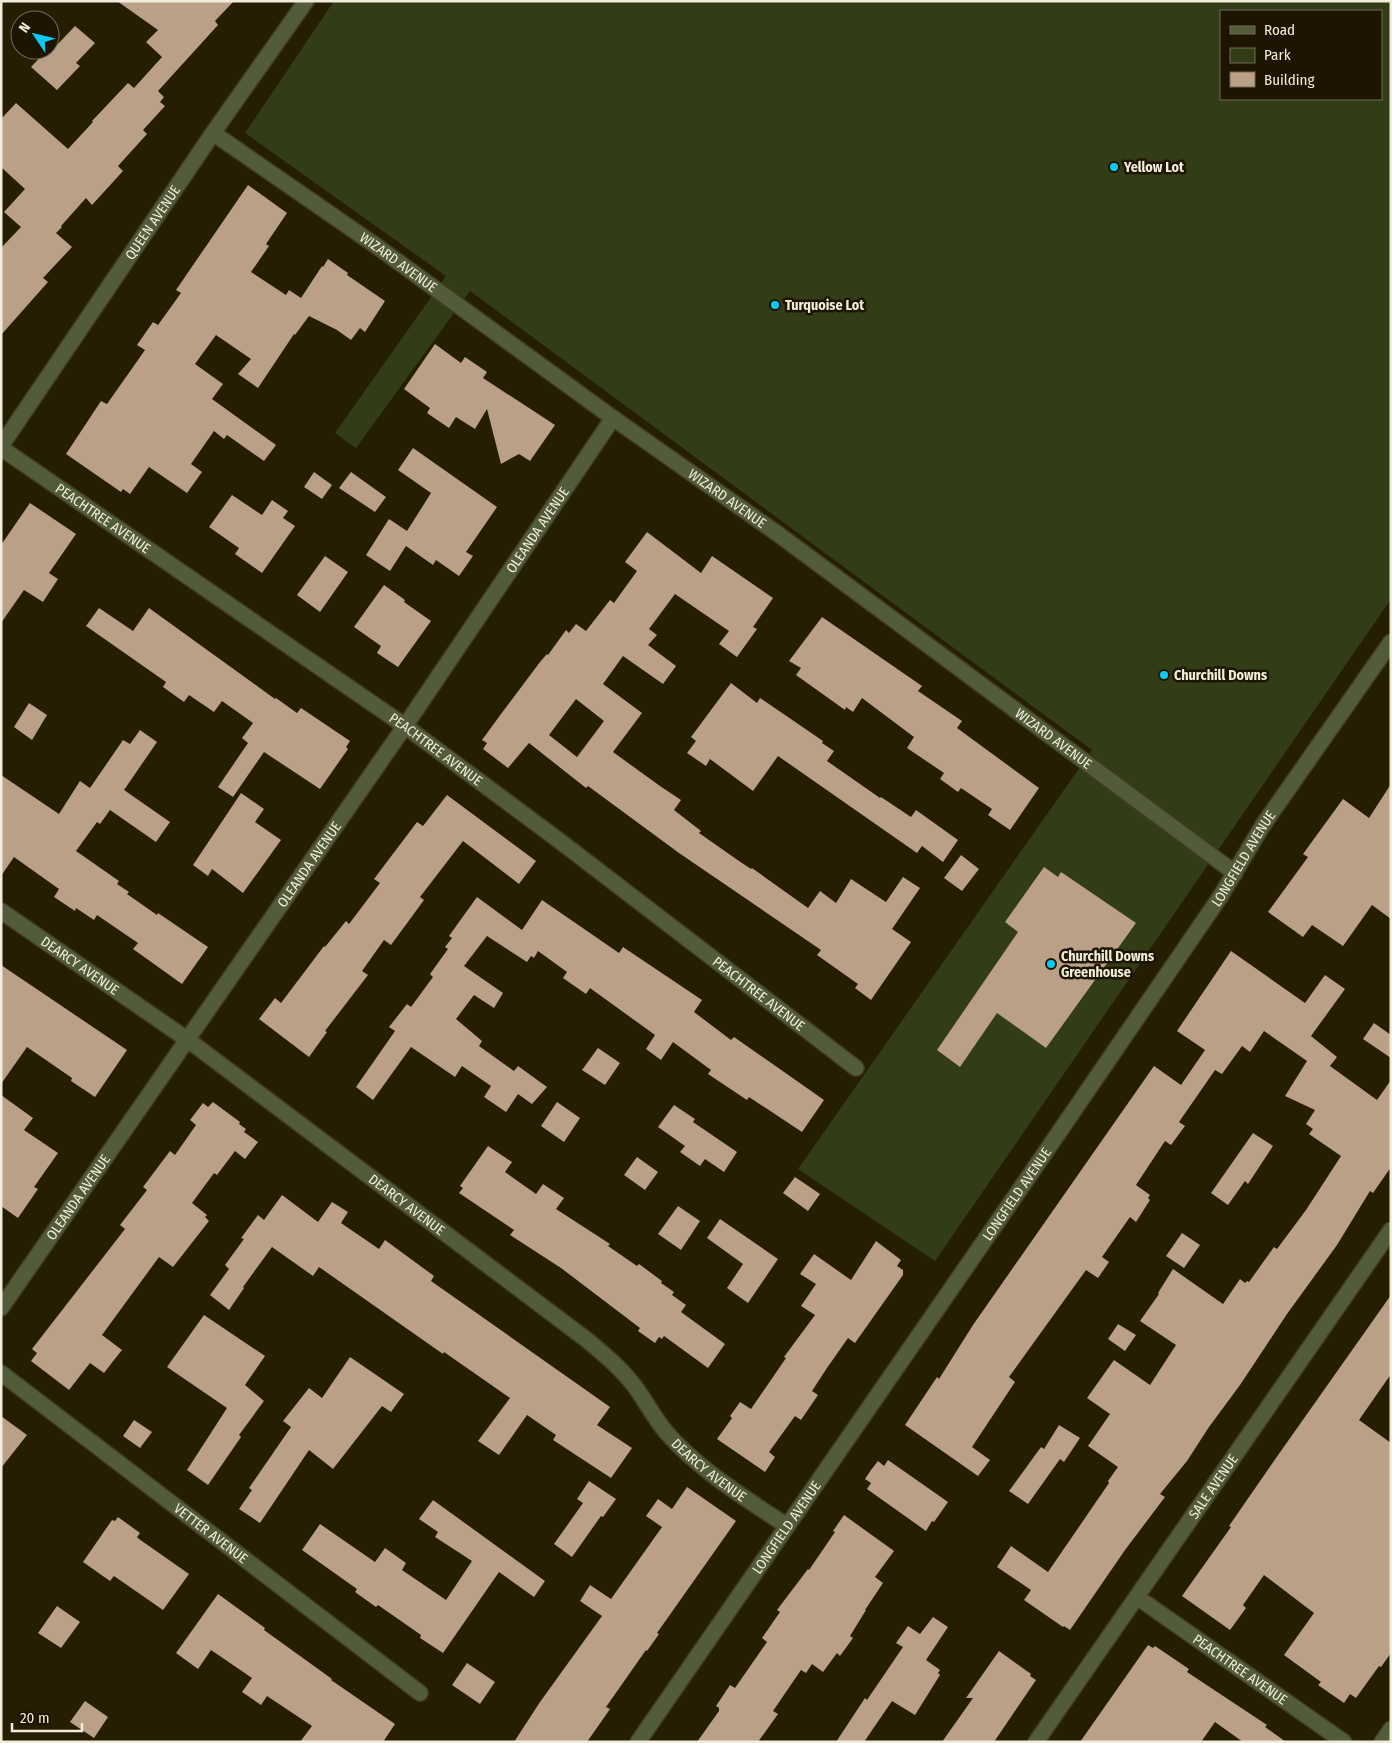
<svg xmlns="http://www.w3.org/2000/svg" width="1392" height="1743" viewBox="0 0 1392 1743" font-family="'Fira Sans Condensed',sans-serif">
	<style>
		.green { fill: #323c17; fill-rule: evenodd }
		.building { fill: #b9a087; fill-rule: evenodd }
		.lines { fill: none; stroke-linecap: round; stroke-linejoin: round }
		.minor-casing { stroke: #423b21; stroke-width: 18 }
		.minor { stroke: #525c3a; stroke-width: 15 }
		.poi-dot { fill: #0acafa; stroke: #1d1500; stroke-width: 2 }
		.labels { text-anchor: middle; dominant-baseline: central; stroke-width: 5; stroke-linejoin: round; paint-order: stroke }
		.poi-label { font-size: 14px; font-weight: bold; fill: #f1ecdc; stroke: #1d1500; text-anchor: start }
		.street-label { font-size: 14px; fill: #f1ecdc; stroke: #1d1500 }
	</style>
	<rect width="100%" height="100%" fill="#261e02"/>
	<path class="green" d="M334,1h1057v598l-456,662 -137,-92 294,-419 -622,-459 -114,157 -21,-15 111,-157 -201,-143zM1221,11h160v88h-160z"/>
	<path class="building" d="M117,1h117l-19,20 3,4 -60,66 6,6 -4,5 5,4 -22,24 4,4 -29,32 5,5 -31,34 -6,-7 -25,28 1,1 -6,6 16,14 -29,31 5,4 -47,53v-87l20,-21 -17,-15 21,-23 -24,-22v-48l15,-16 52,46 25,-27 -1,-1 36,-38 6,5 28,-31 -16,-15 12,-12z
		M75,26l20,17 -19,20 4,3 -23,24 -26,-23 16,-17h3v-4l4,-4 3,3z
		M248,185l39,28 -21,31 3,2 -18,26 35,23 3,-5 12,8 21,-32 1,1 5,-8 20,14 -1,2 38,26 -20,31 -5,-4 -9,12 -14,-10 -28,-14 -14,19 -1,-1 -36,54 -20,-14 13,-15 -35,-24 -21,29 28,20 -11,15 64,46 -12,16 -37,-26 -3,4 -10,-8 -23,33 11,8 -15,21 -38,-26 -19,27 -7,-5 -2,3 -55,-38 35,-53 6,3 38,-54 -8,-5 16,-23 5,3 23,-32 -5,-3z
		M435,344l26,19 4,-6 22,15 -4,6 72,47 -25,36 -11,-7 -18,10 -14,-55 -12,20 -19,-12 -7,11 -22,-15 3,-5 -26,-19z
		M413,448l84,59 -31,45 7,4 -14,20 -23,-16 -3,5 -27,-19 -16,25 -24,-16 23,-36 18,12 24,-38 -33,-23z
		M314,472l18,13 -10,14 -18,-12z
		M351,472l35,25 -11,15 -36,-24z
		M232,495l30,20 10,-15 16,11 -5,7 12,8 -33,47 -27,-19 4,-6 -30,-21z
		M30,503l46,31 -27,39 9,6 -15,23 -19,-12 -23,33v-78z
		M647,532l54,41 11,-17 61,42 -20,29 4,2 -20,28 -18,-13 10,-13 -54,-37 -26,35 8,6 -9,10 28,21 -13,18 -40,-28 -20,28 39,29 -29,39 47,34 21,14 -7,10 27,21 -2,2 40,28 12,8 1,-1 56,40 12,-17 16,12 15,-24 35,23 17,-25 17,11 -28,41 19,13 -40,58 -16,-12 3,-4 -41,-29 4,-5 -142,-97 -91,-67 -2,2 -57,-45 -21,25 -25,-19 4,-6 -5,-3 19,-26 39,-52 7,-8 1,1 18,-25 3,3 7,-9 10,7 24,-31 4,3 23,-32 -12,-9zM576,699l28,22 -27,36 -28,-22z
		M325,556l23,16 -28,40 -23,-17z
		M384,585l21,15 -1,2 27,19 -33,46 -21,-14 4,-7 -27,-19z
		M99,608l34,23 16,-23 126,91 1,-1 21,15 4,-5 49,33 -4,6 2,2 -28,40 -56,-37 -31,45 -15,-10 30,-44 -6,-5 11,-15 -31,-22 -8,11 -25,-17 -5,7 -21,-15 3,-5 -80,-56z
		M822,617l100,69 -4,5 44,30 -5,7 82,60 -29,42 -22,-15 4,-6 -31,-21 -3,4 -18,-13 4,-6 -37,-25 7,-11 -52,-39 -9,14 -7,-5 -1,3 -49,-35 5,-7 -12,-7z
		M731,683l26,20 3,-5 63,43 -1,2 12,8 -7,10 53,37 1,-1 30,20 5,-7 42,30 -15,22 -21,-16 -5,7 -139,-97 -25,35 -43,-32 -4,7 -19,-13 9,-12 -5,-4z
		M29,703l18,12 -15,25 -18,-13z
		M140,730l17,12 -33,48 46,32 -14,20 -46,-32 -10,14 -3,-2 -21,29 43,30 -2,3 12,8 -2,2 30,21 1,-2 50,34 -26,37 -49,-35 5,-6 -41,-28 -3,5 -18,-12 -1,3 -21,-14 5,-8 -45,-32 -13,19v-101l58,39 21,-33 10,7 33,-48 7,4z
		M1391,784v135l-19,-14 -29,41 -31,-21 -9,12 -35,-25 40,-55 -5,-3 40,-55 26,19z
		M241,793l23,16 -9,13 26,18 -38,53 -31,-24 -4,7 -15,-11z
		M447,795l89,66 -17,23 -56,-43 -43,56 4,3 -33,45 -7,-5 -22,31 6,4 -43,56 2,1 -18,25 -50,-38 16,-21 6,5 43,-57 1,1 21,-26 3,3 31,-41 -6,-4 43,-57 6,4z
		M961,855l18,14 -17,22 -18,-13z
		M1044,867l14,10 3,-5 75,51 -90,125 -49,-35 -37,54 -23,-17 81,-118 -13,-10z
		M477,897l45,33 20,-30 77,53 4,-6 79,53 -8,12 37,28 3,-3 90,63 -22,32 -53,-35 -2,3 -39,-26 3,-4 -38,-28 -12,18 -15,-11 9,-14 -65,-47 -4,6 -23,-16 4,-6 -29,-21 -4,7 -3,-2 -4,6 -40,-26 -23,30 39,27 -9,15 -20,-13 -18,24 26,22 -3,5 35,25 4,-5 29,21 -15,17 -14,-10 -12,18 -22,-15 7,-11 -29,-20 -7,11 -44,-30 -38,53 -17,-13 39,-56 -6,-4 18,-23 4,3 22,-30 -3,-3 18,-25 -3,-2 7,-9 -3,-2z
		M1231,951l74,52 20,-28 20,14 -34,47 26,21 -7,9 47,34 14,-20v87l-18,26 -3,-2 -33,54 -50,69 -47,71 -31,42 -22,34 -27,33 5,3 -40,53 -55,80 -6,-4 -1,1 -39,-27 7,-10 -34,-23 14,-21 37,26 61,-89 -1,-2 10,-14 -30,-21 22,-32 -23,-16 27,-38 36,25 26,-40 -36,-24 19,-27 -1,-1 15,-24 50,35 17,-25 5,4 2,-2 2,1 25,-35 3,2 29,-39 35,-54 -32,-22 4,-5 -7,-5 9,-14 -30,-14 22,-35 -43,-30 -14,21 -8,-6 -20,28 -7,-4 -36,52 6,4 -14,19 -6,-4 -29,44 14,10 -2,3 2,2 -14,22 -6,-5 -28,40 7,5 -11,16 -12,-8 -77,107 6,5 -43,65 18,13 -12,16 -73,-51 32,-48 2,2 34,-54 181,-259 27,19 24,-35 -28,-19z
		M1,965l126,85 -32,47 -24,-16 1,-3 -45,-31 -26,37z
		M1374,1023l17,12v23l-28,-19z
		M598,1048l22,15 -15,22 -23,-15z
		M1,1095l32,23 -9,12 34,23 -24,34 4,2 -20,29 -17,-12z
		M213,1102l27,20 -1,2 7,5 -2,3 14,10 -13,17 -10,-8 -18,24 -3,-2 -22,30 15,12 -2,2 4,4 -36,46 -14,-10 -57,78 20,15 -8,10 -10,13 -14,-10 -21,27 -38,-29 6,-8 -5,-4 93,-120 -5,-4 27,-35 -4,-3 27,-36 5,4 21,-30 -6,-5 13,-17 5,4z
		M557,1102l23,16 -16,24 -23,-16z
		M674,1105l21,14 -2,3 44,30 -13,20 -19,-13 -5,7 -20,-14 5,-6 -27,-19z
		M1253,1133l20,13 -25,38 -3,-3 -17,24 -17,-12z
		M488,1146l24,16 -7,10 31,22 7,-10 21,14 -8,11 54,35 -2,2 29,20 2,-2 23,17 -1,2 13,9 -2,3 14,10 -5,7 44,32 -17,24 -44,-32 -2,3 -3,-2 -4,6 -17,-12 2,-3 -79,-60 -51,-33 4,-5 -55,-37 4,-5 -3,-2z
		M637,1157l21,15 -13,18 -21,-15z
		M795,1177l25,17 -12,17 -25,-18z
		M282,1195l36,27 14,-20 16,10 -7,11 38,26 6,-9 49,36 -3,5 179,126 -13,18 35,23 -21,30 -58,-38 3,-5 -29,-20 -28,40 -21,-14 32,-43 -66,-46 -1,2 -124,-87 -6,9 -41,-29 -29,40 1,1 -15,22 -19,-15 19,-26 -4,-4 19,-26 -3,-1 17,-23 6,5z
		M678,1206l22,15 -19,29 -23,-16z
		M720,1219l58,40 -30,44 -21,-15 16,-24 -36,-26z
		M1182,1233l18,12 -16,23 -18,-12z
		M876,1241l25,19 -4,6 6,4v5l-48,68 -7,-5 -21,30 -15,23 6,4 -17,25 -6,-4 -26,36 6,5 -10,15 -48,-33 15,-21 -2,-2 10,-14 11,7 35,-51 -2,-1 31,-42 -14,-9 15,-22 -16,-10 14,-20 37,26z
		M1391,1295v79l-32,46 32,23v210l-10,14 -2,-1 -23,32 -6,-4 -6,9 -26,-18 3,-3 -37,-27 30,-42 -50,-38 -21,30 3,3 -16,22 -48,-34 49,-69 -2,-1 47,-68z
		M204,1315l61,41 -20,29 19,16 -25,34 2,2 -33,48 -21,-15 40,-62 -60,-41z
		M1118,1324l18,11 -11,16 -17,-12z
		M350,1357l54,37 -13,18 -9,-6 -49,63 -24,-19 -49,73 -21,-14 13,-19 -3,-2 42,-61 -8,-6 26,-33 13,10z
		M1,1416l26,19 -26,33z
		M134,1420l18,12 -12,16 -17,-12z
		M1059,1425l21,13 -16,24 -4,-3 -32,45 -19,-13 32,-44 3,2z
		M888,1460l60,42 -14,20 -2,-1 -6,10 -59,-42 4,-6 -6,-4 6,-9 7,-9 6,5z
		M589,1481l27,18 -13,18 -2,-1 -29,41 -18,-13 29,-41 -6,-4z
		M687,1487l49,34 -79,112 2,1 -12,17 -1,-1 -40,57 4,2 -23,33h-73l26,-40 62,-86 -22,-15 10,-16 21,14 51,-72 -16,-11 12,-17 14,10z
		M433,1500l112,81 -11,16 -35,-25 -56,81 -23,-15 1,-3 -20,-14 -23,-16 -2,2 -21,-15 2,-3 -55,-39 18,-26 55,38 10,-14 21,15 -4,7 44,30 26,-39 -37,-24 3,-5 -19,-13z
		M844,1515l50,36 -19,26 8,6 -18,27h1l-16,26 3,2 -13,18 -3,-3 -14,19 -11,-8 -6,9 -5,-3 -28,41 5,3 -20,28h-61l22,-31v-3l-3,-2 14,-21 5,3 32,-46 -5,-4 18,-26 -3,-2 31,-41 1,1 26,-38 -2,-1z
		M118,1517l22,16 -3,4 2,2 50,35 -26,36 -49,-34 -4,5 -27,-19 29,-42 3,1z
		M218,1594l47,34 -1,2 68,49 -1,1 64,44 -12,18h-83l12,-16 -45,-30 -6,9 -19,-13 10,-14 -41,-28 -13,19 -22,-16z
		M57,1606l23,16 -19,26 -23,-15z
		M933,1617l15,10 -22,33 14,10 -2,3 2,2 -25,40 -23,-14 -28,41h-28l29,-44 2,2 36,-53 -7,-4 12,-17 12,8z
		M1148,1645l5,3 2,-2 34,23 -2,3 80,53 -2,2 21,15h-43l-28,-20 -14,20h-121z
		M999,1651l32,23 -1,2 6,4 -42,62h-52l31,-44h-7z
		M467,1663l28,19 -15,22 -28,-19z
		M85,1701l23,16 -14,21 -24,-16z"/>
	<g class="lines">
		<g class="minor-casing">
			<g id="minor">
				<path id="s1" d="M213,133l162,112 238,173 165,116 457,339"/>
				<path id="s2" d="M1,446l212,-313 93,-132"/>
				<path id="s3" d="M1,448l404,278 156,116 295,226"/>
				<path id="s4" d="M1,911l187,129 399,300c18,15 35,29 49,48 10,14 19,31 30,44 33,38 79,66 121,94"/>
				<path id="s5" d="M1,1308l404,-582 208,-308"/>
				<path id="s6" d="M1,1373l419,320"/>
				<path id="s7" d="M1137,1597l207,145"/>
				<path id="s8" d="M638,1742l387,-560 195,-285 43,-72 128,-183"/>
				<path id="s9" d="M1036,1742l355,-512"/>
				<path d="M1382,1742l9,-13"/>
			</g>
		</g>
		<use href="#minor" class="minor"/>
	</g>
	<g class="poi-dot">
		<circle cx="1114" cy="167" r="5"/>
		<circle cx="775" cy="305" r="5"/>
		<circle cx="1164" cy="675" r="5"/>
		<circle cx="1051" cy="964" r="5"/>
	</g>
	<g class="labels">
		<g class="poi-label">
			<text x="1124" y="167">Yellow Lot</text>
			<text x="785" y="305">Turquoise Lot</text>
			<text x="1174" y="675">Churchill Downs</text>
			<text x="1061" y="956">Churchill Downs<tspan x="1061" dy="16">Greenhouse</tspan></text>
		</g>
		<g class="street-label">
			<text stroke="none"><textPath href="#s2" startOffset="270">QUEEN AVENUE</textPath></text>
			<text stroke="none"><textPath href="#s1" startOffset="226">WIZARD AVENUE</textPath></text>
			<text stroke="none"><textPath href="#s1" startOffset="631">WIZARD AVENUE</textPath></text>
			<text stroke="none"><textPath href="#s3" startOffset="124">PEACHTREE AVENUE</textPath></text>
			<text stroke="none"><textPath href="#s5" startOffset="945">OLEANDA AVENUE</textPath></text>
			<text stroke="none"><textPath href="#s1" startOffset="1036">WIZARD AVENUE</textPath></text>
			<text stroke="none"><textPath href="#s3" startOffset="529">PEACHTREE AVENUE</textPath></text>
			<text stroke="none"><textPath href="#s8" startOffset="1071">LONGFIELD AVENUE</textPath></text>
			<text stroke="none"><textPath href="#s5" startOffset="540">OLEANDA AVENUE</textPath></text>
			<text stroke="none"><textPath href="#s4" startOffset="96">DEARCY AVENUE</textPath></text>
			<text stroke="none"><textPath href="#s3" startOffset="934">PEACHTREE AVENUE</textPath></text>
			<text stroke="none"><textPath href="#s8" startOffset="666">LONGFIELD AVENUE</textPath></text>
			<text stroke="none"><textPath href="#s5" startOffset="135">OLEANDA AVENUE</textPath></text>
			<text stroke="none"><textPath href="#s4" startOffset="501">DEARCY AVENUE</textPath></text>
			<text stroke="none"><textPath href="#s4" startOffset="906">DEARCY AVENUE</textPath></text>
			<text stroke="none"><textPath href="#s9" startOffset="311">SALE AVENUE</textPath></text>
			<text stroke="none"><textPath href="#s8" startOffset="261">LONGFIELD AVENUE</textPath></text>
			<text stroke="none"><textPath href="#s6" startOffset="264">VETTER AVENUE</textPath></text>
			<text stroke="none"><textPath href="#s7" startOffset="126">PEACHTREE AVENUE</textPath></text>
		</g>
	</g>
	<rect width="1392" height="1743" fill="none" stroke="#f1ecdc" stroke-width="5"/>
	<rect x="1220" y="10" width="162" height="90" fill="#1d1500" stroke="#726b58"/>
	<rect x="1230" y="26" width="25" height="8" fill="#525c3a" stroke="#726b58"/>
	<text x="1264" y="35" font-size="15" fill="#f1ecdc">Road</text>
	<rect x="1230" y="48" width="25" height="15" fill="#323c17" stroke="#726b58"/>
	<text x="1264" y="60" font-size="15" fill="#f1ecdc">Park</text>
	<rect x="1230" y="72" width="25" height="15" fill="#b9a087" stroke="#726b58"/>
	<text x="1264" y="85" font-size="15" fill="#f1ecdc">Building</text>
	<g transform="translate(35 35) rotate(305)"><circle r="24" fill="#1d1500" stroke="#726b58"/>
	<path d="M0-4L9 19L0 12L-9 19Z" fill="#0acafa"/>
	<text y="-8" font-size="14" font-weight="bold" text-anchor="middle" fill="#f1ecdc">N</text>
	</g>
	<path d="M12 1723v8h70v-8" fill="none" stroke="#f1ecdc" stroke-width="2.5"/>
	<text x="20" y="1723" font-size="15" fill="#f1ecdc" stroke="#1d1500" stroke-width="4" paint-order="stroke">20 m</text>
</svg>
